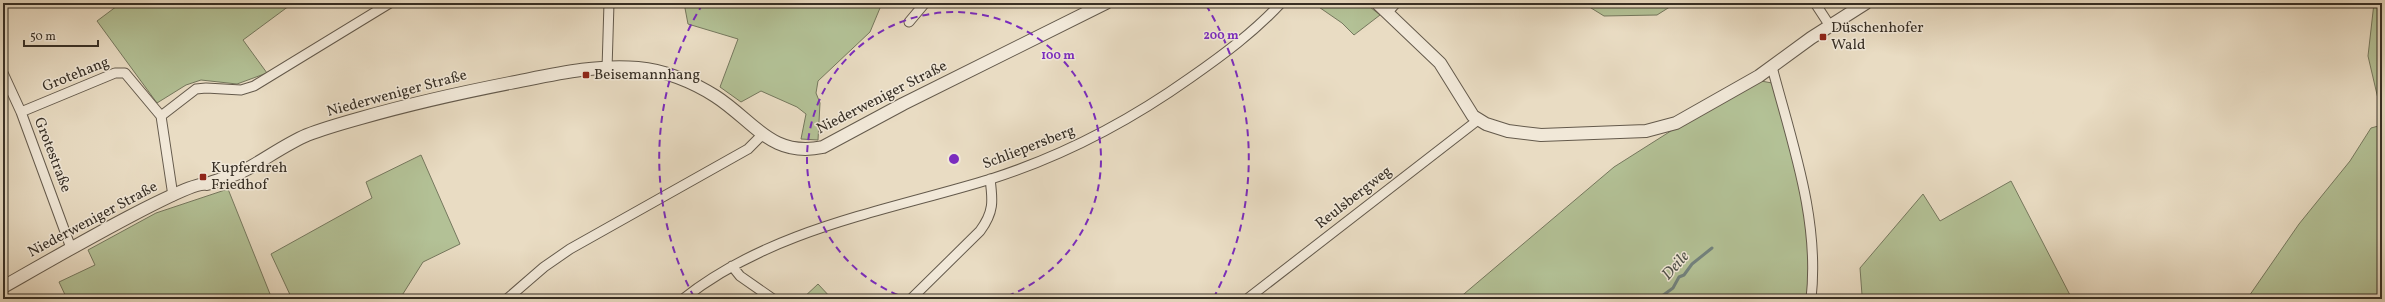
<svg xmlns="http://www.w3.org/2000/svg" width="2385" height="302" viewBox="0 0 2385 302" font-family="Vollkorn,serif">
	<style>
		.green { fill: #b3c196; stroke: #75785e }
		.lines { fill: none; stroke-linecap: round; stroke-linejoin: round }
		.stream { stroke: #72827e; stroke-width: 3 }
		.minor-casing { stroke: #645a4c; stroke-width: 11 }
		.tertiary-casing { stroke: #645a4c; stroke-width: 14 }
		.minor { stroke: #f1e8d8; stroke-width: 9 }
		.tertiary { stroke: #f1e8d8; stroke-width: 12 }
		.ring { fill: none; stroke: #7b2cbf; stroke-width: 2; stroke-dasharray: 7 5 }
		.poi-dot { fill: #8f2418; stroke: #f1e8d8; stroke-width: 1.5 }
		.labels { text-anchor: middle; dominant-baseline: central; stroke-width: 3; stroke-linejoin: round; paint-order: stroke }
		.poi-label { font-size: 15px; fill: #372f25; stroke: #f1e8d8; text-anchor: start }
		.street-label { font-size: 15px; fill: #372f25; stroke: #f1e8d8 }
		.water-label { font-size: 16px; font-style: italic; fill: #50524a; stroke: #f1e8d8 }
		.centre { fill: #7b2cbf; stroke: #f1e8d8; stroke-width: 2 }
		.ring-label { font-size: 12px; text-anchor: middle; font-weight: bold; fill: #7b2cbf; stroke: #f1e8d8; stroke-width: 3; stroke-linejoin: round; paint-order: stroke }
	</style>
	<rect width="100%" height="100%" fill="#e9dcc3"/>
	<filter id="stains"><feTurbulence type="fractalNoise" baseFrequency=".005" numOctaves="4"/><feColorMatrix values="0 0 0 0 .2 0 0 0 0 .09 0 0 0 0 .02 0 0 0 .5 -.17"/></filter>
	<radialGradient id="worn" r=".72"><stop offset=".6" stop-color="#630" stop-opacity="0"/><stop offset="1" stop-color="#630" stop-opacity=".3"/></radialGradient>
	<path class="green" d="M121,3h172l-50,37 24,33 -30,11 -36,-4 -15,5 -29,18 -60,-82z
		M684,3h193l3,5 -10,24 -52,49 -2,12 4,10 -2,37 -17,-1 5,-25 -9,-7 -36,-16 -20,11 -21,-15 18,-48 -50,-15z
		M1313,3h52l15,12 -26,20 -12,-12z
		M1583,3h93l-19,12 -53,1z
		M2374,3h8v96l-3,4 -11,-47z
		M1761,81l11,2 29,95 6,28 4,93h-353l156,-132 60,-38 13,-6z
		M2382,125v164l-10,10h-125l52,-75 51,-63 21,-33z
		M421,155l39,89 -37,18 -22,35 -8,2h-101l-21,-45 101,-56 -6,-16z
		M2011,181l60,116 -3,2h-224l18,-4 -2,-27 63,-74 17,27z
		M228,189l44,110h-205l-8,-17 36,-17 -7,-15 68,-37z
		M818,284l14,15h-30z"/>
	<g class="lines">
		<path class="stream" d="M1658,299l15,-11 6,-11 5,-2 8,-11 20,-16"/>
		<g class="minor-casing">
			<path id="minor" d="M1815,3l15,23
				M1387,13l9,-10
				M909,22l16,-19
				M1772,67c20,76 48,153 39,232
				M607,69l2,-66
				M3,73l18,39 50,136
				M21,112l94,-39h10l36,43 12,80
				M161,116l35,-27 10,-1 35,2 13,-4 136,-83
				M732,266l8,10 33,23
				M507,299l37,-32 26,-18 178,-100 14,-14
				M683,299c88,-70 203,-88 308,-120 72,-23 137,-57 199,-101 33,-23 64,-46 91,-75
				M911,299l69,-68c14,-19 13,-30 10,-52
				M1247,299l231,-179"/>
		</g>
		<g class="tertiary-casing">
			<path id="tertiary" d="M1377,3l63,60 33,53 13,8 22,7 33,4 105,-4 30,-8 83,-47 52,-38 55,-35
				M3,287c27,-15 185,-108 204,-103 13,-5 28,-8 40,-15 20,-11 39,-25 60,-34 18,-7 36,-12 54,-17 49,-14 98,-25 149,-35 41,-8 85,-19 128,-15 26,2 55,14 77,28 39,25 56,62 108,51l80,-43 203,-101"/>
		</g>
		<use href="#minor" class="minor"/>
		<use href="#tertiary" class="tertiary"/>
	</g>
	<g class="ring">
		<path d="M909 299A147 147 0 1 1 999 299"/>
		<path d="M694 297A295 295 0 0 1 702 5M1206 5A295 295 0 0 1 1214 297"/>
	</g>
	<g class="poi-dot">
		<rect x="1819" y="33" width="8" height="8" rx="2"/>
		<rect x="582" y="71" width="8" height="8" rx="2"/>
		<rect x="199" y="173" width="8" height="8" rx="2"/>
	</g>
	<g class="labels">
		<g class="poi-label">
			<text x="1831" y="28">Düschenhofer<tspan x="1831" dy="17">Wald</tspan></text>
			<text x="594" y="75">Beisemannhang</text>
			<text x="211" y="168">Kupferdreh<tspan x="211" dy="17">Friedhof</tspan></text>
		</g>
		<g class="street-label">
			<text transform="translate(76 75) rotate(-22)">Grotehang</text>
			<text transform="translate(397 94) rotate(-15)">Niederweniger Straße</text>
			<text transform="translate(882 98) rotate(-27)">Niederweniger Straße</text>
			<text transform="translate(1029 148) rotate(-21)">Schliepersberg</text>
			<text transform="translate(52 155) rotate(69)">Grotestraße</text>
			<text transform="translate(1354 198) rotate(-38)">Reulsbergweg</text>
			<text transform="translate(93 220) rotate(-28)">Niederweniger Straße</text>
		</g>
		<g class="water-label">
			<text transform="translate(1676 266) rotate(-48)">Deile</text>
		</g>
	</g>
	<circle cx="954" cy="159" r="6" class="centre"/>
	<g class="ring-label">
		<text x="1221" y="39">200 m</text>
		<text x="1058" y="59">100 m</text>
	</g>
	<rect width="2385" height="302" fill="none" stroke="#e9dcc3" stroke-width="16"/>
	<rect x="4" y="4" width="2377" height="294" fill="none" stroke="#372f25" stroke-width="2"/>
	<rect x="8" y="8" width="2369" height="286" fill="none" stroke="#372f25"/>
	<path d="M24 40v6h74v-6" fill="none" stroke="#372f25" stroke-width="2"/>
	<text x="30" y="40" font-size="12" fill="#372f25" stroke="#f1e8d8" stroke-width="3" paint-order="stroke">50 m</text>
	<rect width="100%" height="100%" filter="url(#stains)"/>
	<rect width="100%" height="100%" fill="url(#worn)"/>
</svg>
